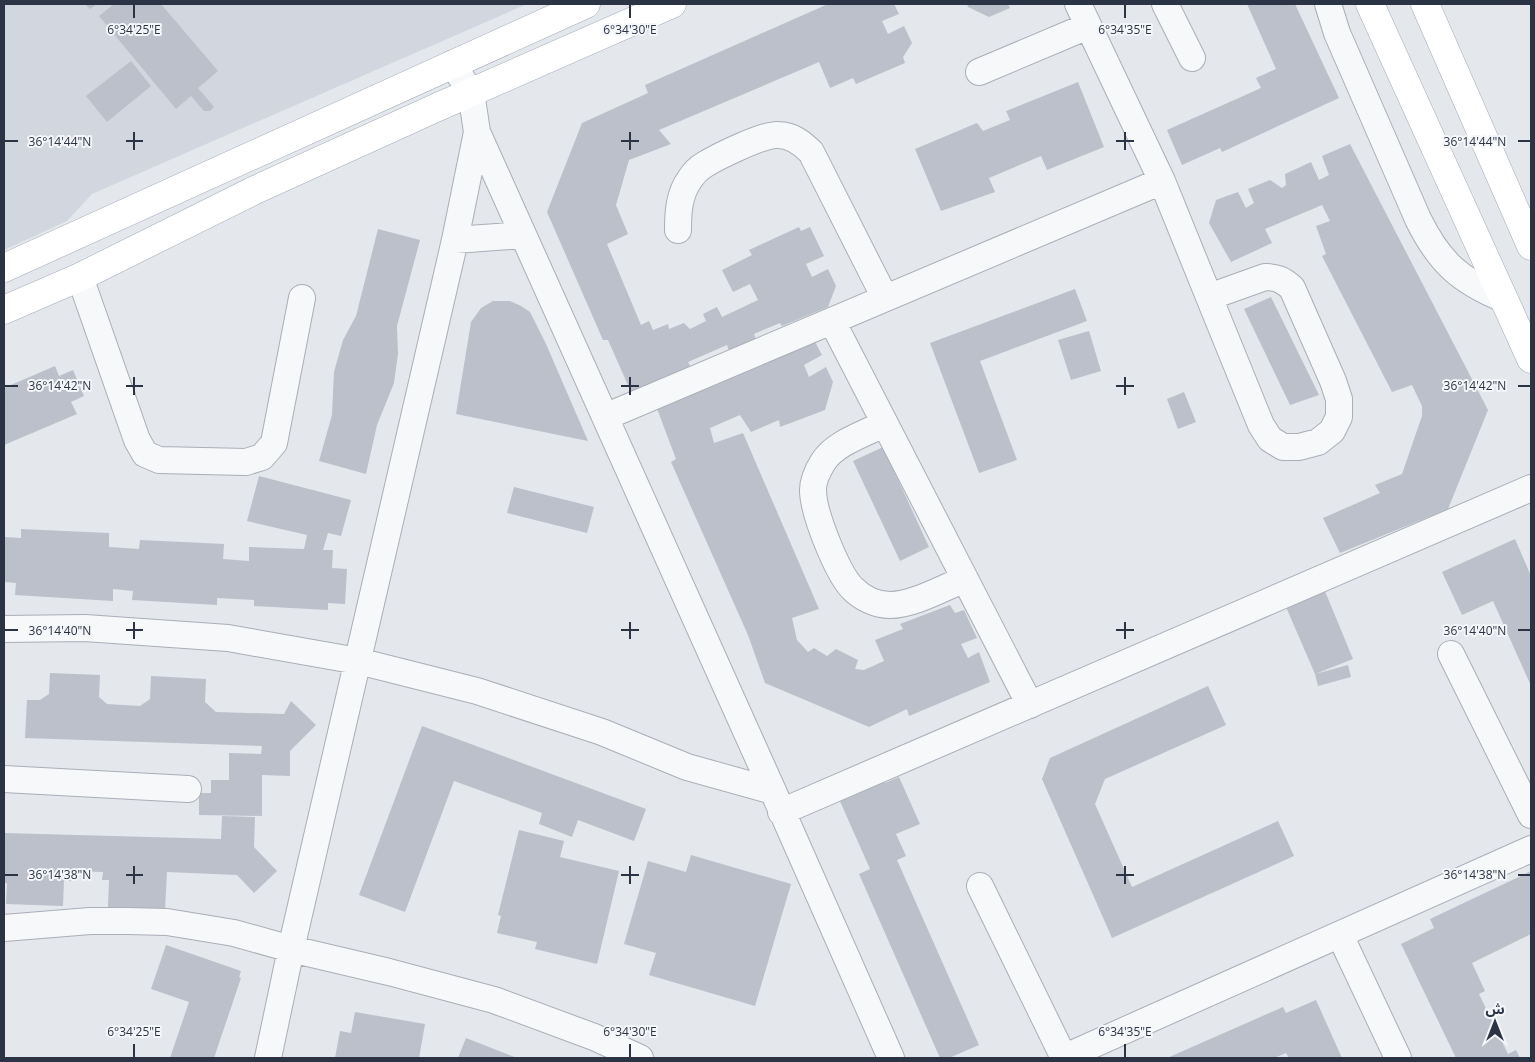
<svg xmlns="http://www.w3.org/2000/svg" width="1535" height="1062" viewBox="0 0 1535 1062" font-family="'Open Sans','Noto Sans Arabic',sans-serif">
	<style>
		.built { fill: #d2d6de }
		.building { fill: #bbc0ca }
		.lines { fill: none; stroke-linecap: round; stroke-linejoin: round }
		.minor-casing { stroke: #a9aeb7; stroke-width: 28 }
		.major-casing { stroke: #a3abb8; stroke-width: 29 }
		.minor { stroke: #f7f8fa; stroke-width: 26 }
		.major { stroke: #fff; stroke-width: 28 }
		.ticks { fill: none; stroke: #2b3445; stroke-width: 2 }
		.ticks-label { font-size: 12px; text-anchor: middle; fill: #2b3445; stroke: #f4f6f9; stroke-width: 4; stroke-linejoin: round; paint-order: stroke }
	</style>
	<rect width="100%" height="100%" fill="#e4e7ec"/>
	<path class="built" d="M4,4h523l-435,190 -25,27 -63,29z"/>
	<path class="building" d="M85,4h12l-7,5z
		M114,4h47l57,67 -20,17 16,19 -4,4h-6l-13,-15 -15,13 -77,-93z
		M828,4h66l5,10 -17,7 6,13 16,-8 8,17 -9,14 2,6 -49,21 -3,-6 -23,10 -11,-26 -160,68 12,14 -42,16 -13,45 12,29 -21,10 34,81 8,-4 4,9 15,-6 1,5 15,-6 6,6 16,-8 -3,-7 14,-7 5,10 36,-17 -8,-16 -17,8 -11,-22 30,-15 -3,-5 50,-23 2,4 9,-4 14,29 -18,8 6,13 16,-8 8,17 -8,21 -46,19 -2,-3 -26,11 2,5 -27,12 -2,-6 -39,17 2,4 -59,26 -23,-52h-5l-56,-128 35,-89 66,-30 -3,-8z
		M967,4h41l2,4 -21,9 -21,-10z
		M1247,4h48l44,94 -117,54 -2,-4 -38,17 -15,-35 94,-42 -5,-10 20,-9z
		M131,61l20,25 -44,36 -21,-26z
		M1078,82l26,65 -57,23 -6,-14 -52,22 6,14 -54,19 -26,-62 62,-26 6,8 27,-11 -4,-9z
		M1350,144l138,266 -40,99 -108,44 -17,-35 57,-25 -5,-8 27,-11 20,-58v-10l-10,-21 -20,7 -70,-136 4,-2 -10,-28 14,-5 -8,-16 -57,24 7,14 -41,19 -22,-39 7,-23 22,-8 8,16 8,-5 -6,-14 22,-9 12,8 4,-3 -1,-11 26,-12 8,18 10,-5 -7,-19z
		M378,229l42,11 -23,86 1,28 -4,29 -17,42 -11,49 -47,-13 13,-46 2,-43 9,-32 13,-24z
		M1075,289l12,32 -107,40 37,99 -38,13 -49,-130z
		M1271,297l48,98 -29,10 -46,-96z
		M493,301h17l11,5 9,6 16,32 42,97 -132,-27 15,-92 10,-14z
		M1089,331l12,40 -30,9 -13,-40z
		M814,340l8,15 -18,10 5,12 17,-10 7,15 -8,28 -45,17 -1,-7 -28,12 -11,-17 -30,13 4,15 29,-10 76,176 -27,9 5,22 11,12 6,-4 13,8 9,-7 22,11 -3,9 9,1 20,-9 -9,-21 28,-11 -3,-5 50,-19 5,8 9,-3 13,28 -16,6 7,14 11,-6 11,30 -81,34 -2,-7 -38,18 -104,-44 -17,-48 -77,-173 5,-3 -20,-53z
		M55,366l4,10 14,-6 11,26 -13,6 6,12 -73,31v-57z
		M1184,392l12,30 -18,7 -11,-30z
		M883,447l46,100 -29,14 -47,-100z
		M259,476l92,24 -10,36 -13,-3 -5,17h10l-1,18 15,1 -2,35 -17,-1v7l-74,-4v-6l-37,-2v7l-85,-5 1,-9 -20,-2v12l-98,-6 1,-12 -12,-1v-45l17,1v-9l88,4v14l30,2 1,-9 84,4 -1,15 26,2v-14l55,2 3,-14 -60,-14z
		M514,487l80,20 -7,26 -80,-20z
		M1515,539l16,37v110l-38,-85 -31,14 -20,-43z
		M1322,584l31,75 -38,15 33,-9 3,12 -33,9 -3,-12 -32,-74z
		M50,673l50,2 -1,22 8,7 33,2 10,-7 1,-23 55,3 -1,23 11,10 68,2 7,-13 25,24 -26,26v25l-28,-1v41l-63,-1v-22h12v-13h18v-27l32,1 1,-8 -237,-8 2,-38h13l9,-6z
		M1208,686l18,39 -121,54 -10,25 37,83 146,-66 16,35 -182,82 -70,-159 8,-21z
		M422,726l224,83 -12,32 -56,-21 -6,17 -33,-13 3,-11 -88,-32 -49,131 -46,-17z
		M881,775l4,8 14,-6 21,47 -24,10 10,22 -9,4 82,185 -30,13h-9l-81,-184 11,-5 -31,-70z
		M222,816l33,1 -1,30 23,24 -23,22 -17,-18 -70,-3 -2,38 -57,-3 1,-27h-7l1,-8 -32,-1v10h-7l-1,25 -57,-2 1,-21h-3v-50l217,6z
		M519,830l45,11 -4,16 59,14 -22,93 -62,-15 2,-7 -40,-9 4,-17 -3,-1z
		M691,855l100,29 -36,122 -106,-31 7,-22 -32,-9 24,-83 38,11z
		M1531,871v63l-59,29 13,28 -6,3 29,60 8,-4 4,8h-64l-55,-114 33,-16 -4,-9z
		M166,945l75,26 -2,6 2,1 -27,80h-44l19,-56 -38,-13z
		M1316,1000l26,58h-53l-3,-5 -12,5h-107l116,-51 3,6z
		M355,1012l70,12 -6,34h-84l5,-27 11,2z
		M466,1038l51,20h-59z"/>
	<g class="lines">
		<g class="minor-casing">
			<path id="minor" d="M1078,4l84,177 47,116
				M1165,4l27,54
				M1328,4l9,29 81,186c21,43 42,62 86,80
				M452,64l19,28 6,40 296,659 118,267
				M979,72l109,-46
				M678,230c0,-18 1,-36 12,-51 3,-5 9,-11 14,-14 13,-8 59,-31 74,-30 14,0 24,8 33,17l74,146
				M455,240l68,-5
				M80,277l57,163 8,14 14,6 87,2 16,-5 12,-14 28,-145
				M1265,277c12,0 18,3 27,11l41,93 6,18v18l-7,14 -14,11 -19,5h-16l-13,-8 -9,-14 -52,-128z
				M832,321l198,384
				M605,417l557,-236
				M884,424c-20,10 -49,19 -61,38 -5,8 -10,19 -10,28 0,23 24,82 39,98 10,10 24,17 38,17 23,0 53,-17 75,-26
				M4,629l81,-1 143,10 130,23 119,30 125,41 85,35 86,24
				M1451,654l80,161
				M4,779l184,10
				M781,812l750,-324
				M980,886l84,172
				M4,928l86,-7h38l39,1 67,11 57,16 98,23 105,28 100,37 46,21
				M1340,935l58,123
				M268,1058l23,-109 164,-709 22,-108
				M1063,1058l468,-209"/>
		</g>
		<g class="major-casing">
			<path id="major" d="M1370,4l161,355
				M1425,4l106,242
				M4,268l582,-264
				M4,310l76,-33 175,-87 185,-84 232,-102"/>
		</g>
		<use href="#minor" class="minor"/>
		<use href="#major" class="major"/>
	</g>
	<path class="ticks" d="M134,5v13M630,5v13M1125,5v13M134,132v18M630,132v18M1125,132v18M5,141h13M126,141h17M621,141h18M1116,141h18M1518,141h12M134,377v18M630,377v18M1125,377v18M5,386h13M126,386h17M621,386h18M1116,386h18M1518,386h12M134,622v17M630,622v17M1125,622v17M5,630h13M126,630h17M621,630h18M1116,630h18M1518,630h12M134,866v18M630,866v18M1125,866v18M5,875h13M126,875h17M621,875h18M1116,875h18M1518,875h12M134,1044v13M630,1044v13M1125,1044v13"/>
	<g class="ticks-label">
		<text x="134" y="34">6°34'25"E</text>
		<text x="630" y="34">6°34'30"E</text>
		<text x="1125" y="34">6°34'35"E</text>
		<text x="60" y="146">36°14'44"N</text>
		<text x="1475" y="146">36°14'44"N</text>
		<text x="60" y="390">36°14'42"N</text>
		<text x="1475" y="390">36°14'42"N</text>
		<text x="60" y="635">36°14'40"N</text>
		<text x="1475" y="635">36°14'40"N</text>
		<text x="60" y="879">36°14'38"N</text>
		<text x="1475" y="879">36°14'38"N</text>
		<text x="134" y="1036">6°34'25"E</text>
		<text x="630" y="1036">6°34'30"E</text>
		<text x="1125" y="1036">6°34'35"E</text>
	</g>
	<rect width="1535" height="1062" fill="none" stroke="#2b3445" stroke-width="10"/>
	<g transform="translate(1495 1022)" stroke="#f4f6f9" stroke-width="4" paint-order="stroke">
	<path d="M0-4L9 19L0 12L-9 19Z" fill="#2b3445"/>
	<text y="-8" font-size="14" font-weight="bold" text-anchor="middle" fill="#2b3445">ش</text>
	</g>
</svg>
